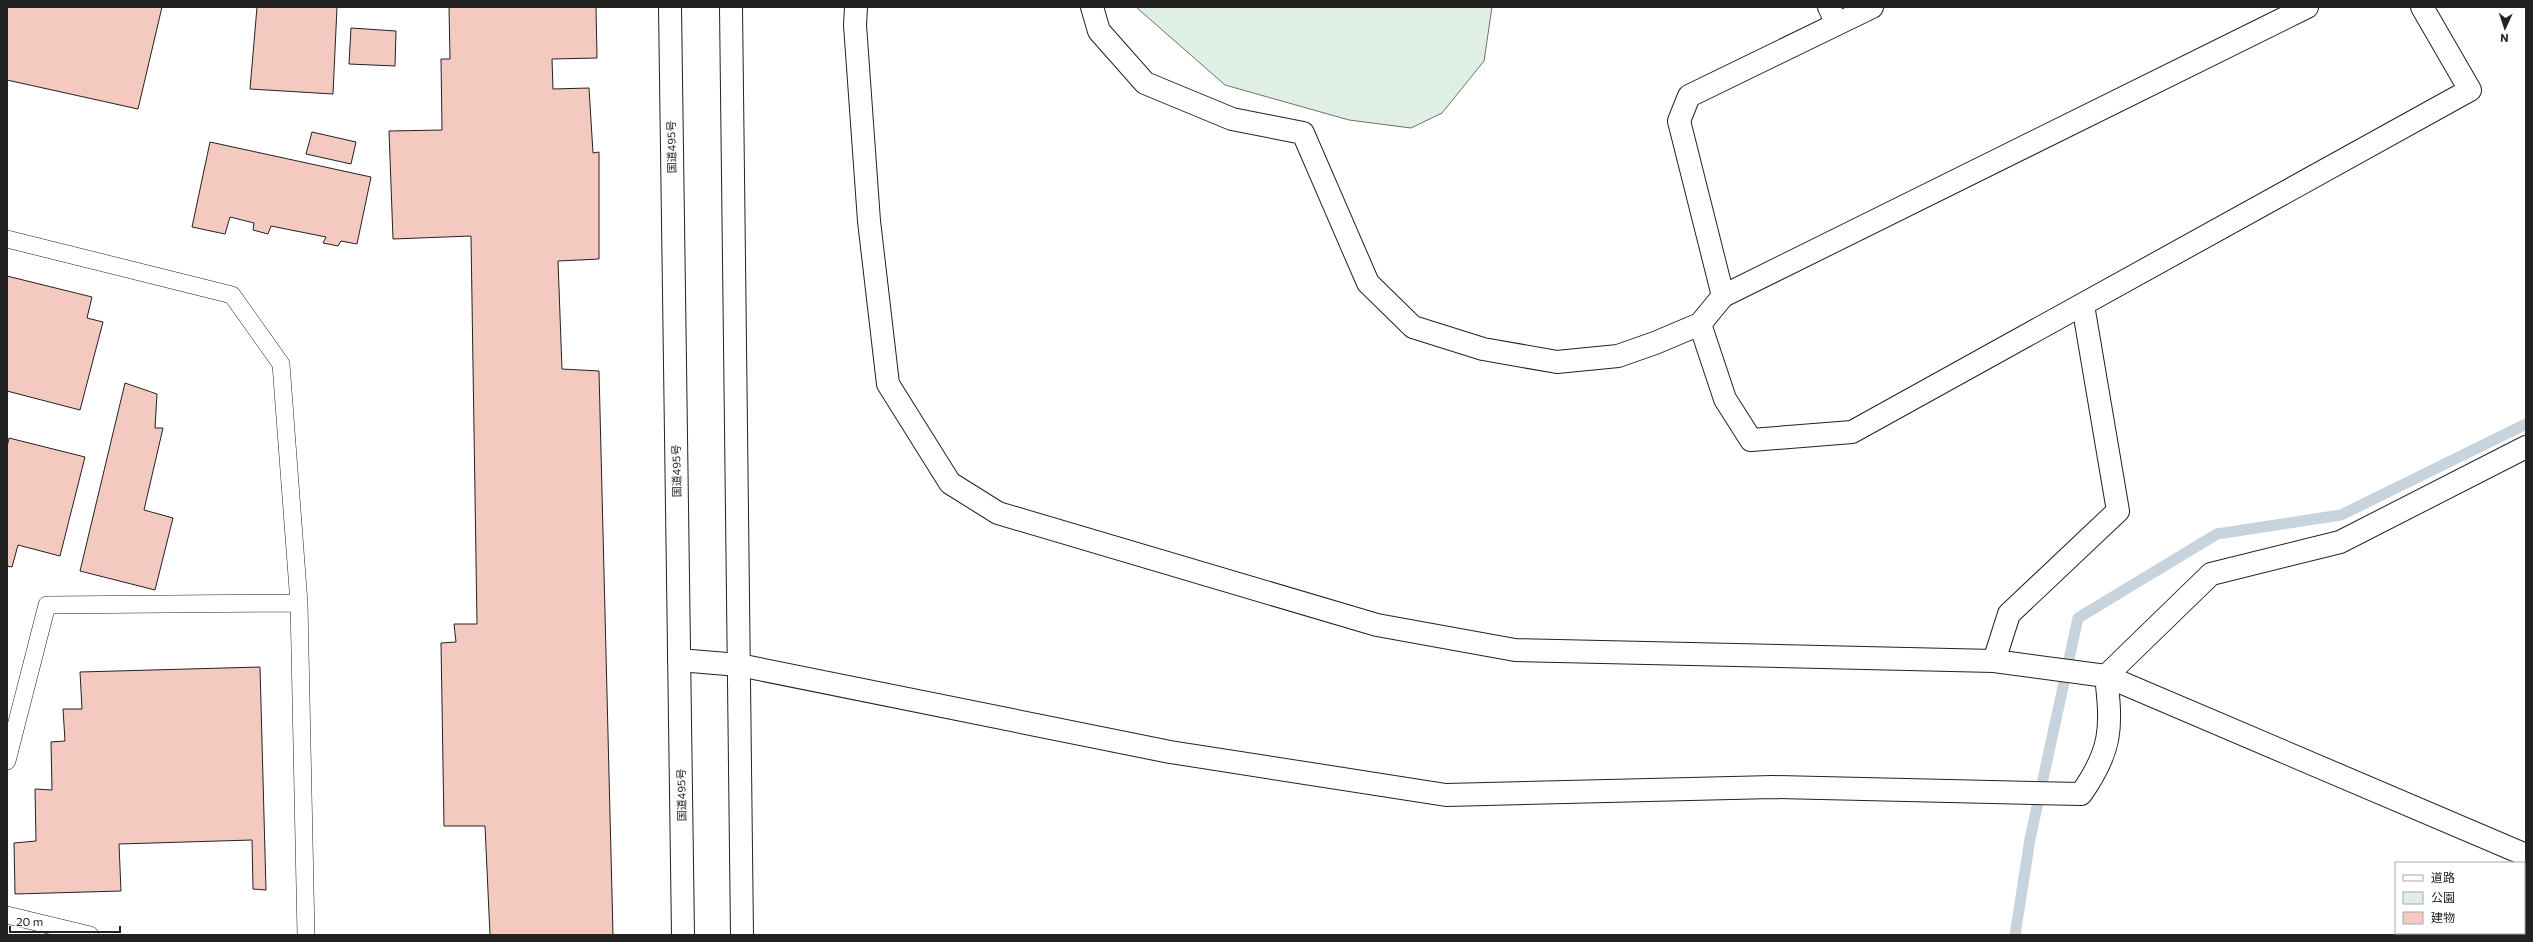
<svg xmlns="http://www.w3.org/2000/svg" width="2533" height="942" viewBox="0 0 2533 942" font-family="Commissioner,'Noto Sans JP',sans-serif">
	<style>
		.green { fill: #e0efe3; stroke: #6f6f6f }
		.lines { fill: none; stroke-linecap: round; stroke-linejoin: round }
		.stream { stroke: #c7d3dd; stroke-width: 11 }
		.building { fill: #f3c9c0; stroke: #222 }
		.service-casing { stroke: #222; stroke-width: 18 }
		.minor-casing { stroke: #222; stroke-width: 24 }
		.trunk-casing { stroke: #222; stroke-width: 24 }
		.service { stroke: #fff; stroke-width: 17 }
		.minor { stroke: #fff; stroke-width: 22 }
		.trunk { stroke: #fff; stroke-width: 22 }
		.labels { text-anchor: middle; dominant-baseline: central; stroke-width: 3; stroke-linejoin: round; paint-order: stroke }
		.street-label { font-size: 11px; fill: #222; stroke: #fff }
	</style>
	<rect width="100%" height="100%" fill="#fff"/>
	<path class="green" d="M1136,7h356l-8,54 -42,52 -31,15 -62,-8 -124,-35z"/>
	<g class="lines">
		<path class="stream" d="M2015,935l15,-96 48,-221 139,-84 124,-19 185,-91"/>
	</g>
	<path class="building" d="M7,7h155l-24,102 -131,-29z
		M257,7h80l-4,87 -83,-5z
		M449,7h147l1,51 -45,1 1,30 36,-1 4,65 6,-1v107l-41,2 4,108 37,2 14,564h-123l-5,-109h-41l-3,-183 15,-1 -2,-18h23l-6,-388 -78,3 -4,-108 53,-1 -1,-71h9z
		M351,28l45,3 -1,35 -46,-2z
		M312,132l44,10 -5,22 -45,-10z
		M210,142l161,35 -14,67 -16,-3 -3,5 -15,-3 3,-6 -55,-11 -3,8 -15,-4 1,-7 -24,-6 -5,17 -33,-7z
		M7,276l85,21 -5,21 16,4 -23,88 -73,-19z
		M125,383l32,11 -2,34h8l-19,82 29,8 -18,72 -75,-19z
		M9,438l76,19 -25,99 -42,-11 -6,22 -5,-1v-119z
		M260,667l6,223 -13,-1 -1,-49 -133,4 2,47 -106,3 -1,-51 22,-2 -1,-52 17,1 -1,-48 14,-1 -2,-32h19l-2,-37z"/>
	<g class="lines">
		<g class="service-casing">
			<path id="service" d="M7,239l225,56 49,69 18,239 7,332
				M7,761l40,-156 252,-2
				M7,915l83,20"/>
		</g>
		<g class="minor-casing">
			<path id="minor" d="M856,7l-1,18 14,196 19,163 62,99 48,30 379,112 138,25 479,11 112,15 420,179
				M1092,7l7,24 46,52 87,36 71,14 65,150 45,44 70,22 74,13 61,-6 37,-13 45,-19 23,-28 584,-289
				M1829,7l8,17
				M1723,296l-44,-175 10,-25 183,-89
				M1700,324l25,75 26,41 101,-8 618,-342 -48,-83
				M679,660l60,5 431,87 276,43 327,-8 308,7c31,-44 31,-66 25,-118
				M1994,661l15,-47 109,-103 -35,-206
				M2106,676l105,-102 129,-32 186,-95"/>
		</g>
		<g class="trunk-casing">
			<path id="trunk" d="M670,7l13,928
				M731,7l11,928"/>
		</g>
		<use href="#service" class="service"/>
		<use href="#minor" class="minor"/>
		<use href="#trunk" class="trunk"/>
	</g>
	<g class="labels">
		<g class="street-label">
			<text transform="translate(671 147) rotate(-91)">国道495号</text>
			<text transform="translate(676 471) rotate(-91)">国道495号</text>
			<text transform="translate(681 795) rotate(-91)">国道495号</text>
		</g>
	</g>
	<rect width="2533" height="942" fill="none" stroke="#222222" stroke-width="16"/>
	<rect x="2395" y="862" width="130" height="72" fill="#ffffff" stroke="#a7a7a7"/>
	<rect x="2403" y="875" width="20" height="6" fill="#ffffff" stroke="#a7a7a7"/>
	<text x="2431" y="882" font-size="12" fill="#222222">道路</text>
	<rect x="2403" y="892" width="20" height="12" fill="#e0efe3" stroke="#a7a7a7"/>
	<text x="2431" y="902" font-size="12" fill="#222222">公園</text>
	<rect x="2403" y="912" width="20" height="12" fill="#f3c9c0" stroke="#a7a7a7"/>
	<text x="2431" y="922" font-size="12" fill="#222222">建物</text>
	<g transform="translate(2505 28) rotate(183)" stroke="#ffffff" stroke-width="3" paint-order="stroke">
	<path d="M0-3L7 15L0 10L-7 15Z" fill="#222222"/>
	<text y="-6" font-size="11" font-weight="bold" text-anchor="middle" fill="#222222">N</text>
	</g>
	<path d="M10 926v6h110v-6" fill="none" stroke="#222222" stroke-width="2"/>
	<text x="16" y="926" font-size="12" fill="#222222" stroke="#ffffff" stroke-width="3" paint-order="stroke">20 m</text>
</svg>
